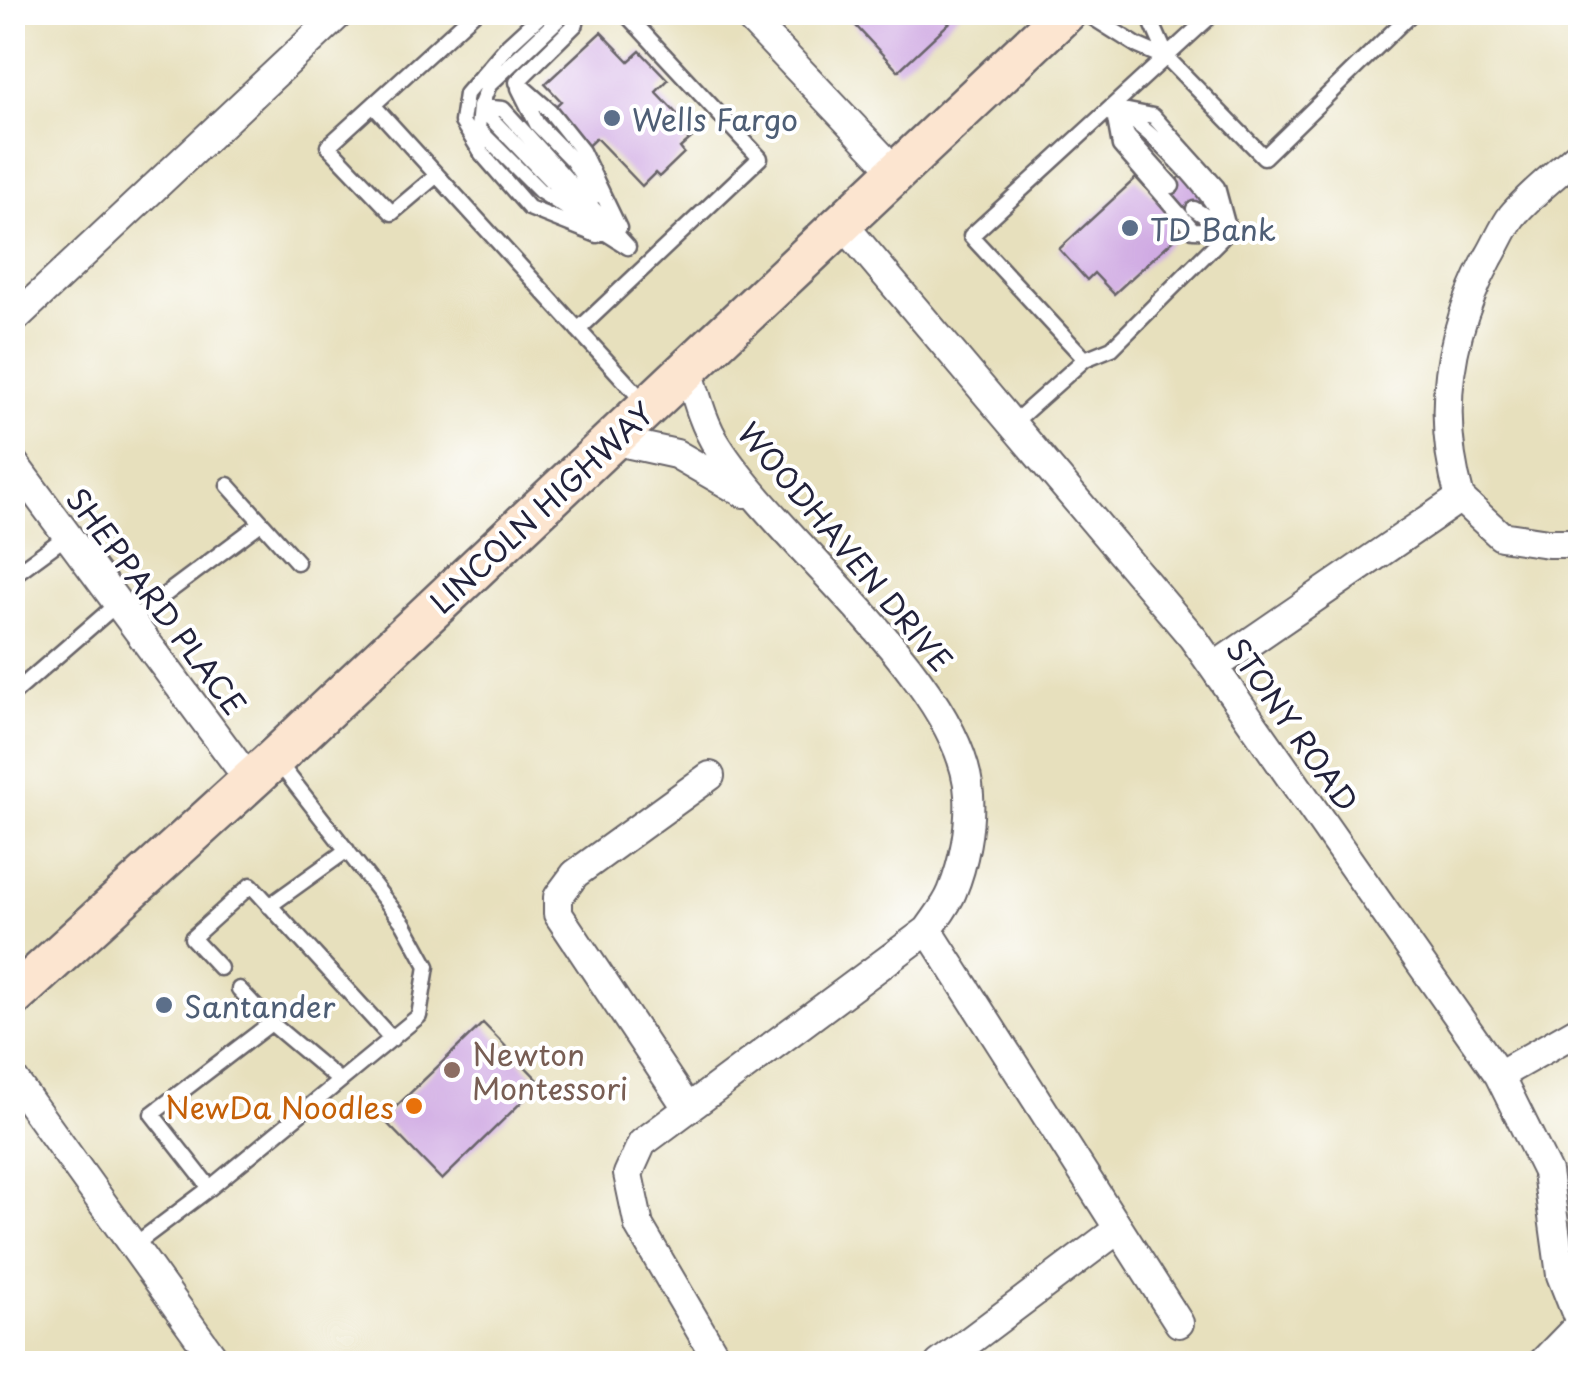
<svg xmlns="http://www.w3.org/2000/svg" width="1593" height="1376" viewBox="0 0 1593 1376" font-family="'Playpen Sans',sans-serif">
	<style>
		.building { fill: #d0abe3 }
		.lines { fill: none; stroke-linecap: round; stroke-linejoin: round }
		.lane-casing { stroke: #676468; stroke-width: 19 }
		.street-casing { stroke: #676468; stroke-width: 32 }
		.secondary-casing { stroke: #676468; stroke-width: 45 }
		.lane { stroke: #fff; stroke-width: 14 }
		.street { stroke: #fff; stroke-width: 28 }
		.secondary { stroke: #fce5d0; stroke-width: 40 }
		.service-dot { fill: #5c6f8a; stroke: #fff; stroke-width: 4 }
		.education-dot { fill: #8d6e63; stroke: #fff; stroke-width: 4 }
		.food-dot { fill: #e8710a; stroke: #fff; stroke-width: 4 }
		.labels { text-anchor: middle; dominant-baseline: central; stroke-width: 8; stroke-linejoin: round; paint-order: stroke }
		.service-label { font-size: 30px; fill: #4e5e75; stroke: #fff; text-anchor: start }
		.street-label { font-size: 30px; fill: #22223b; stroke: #fff }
		.education-label { font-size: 30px; fill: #785e54; stroke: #fff; text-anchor: start }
		.food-label { font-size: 30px; fill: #c56008; stroke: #fff; text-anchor: end }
	</style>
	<rect width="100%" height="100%" fill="#fff"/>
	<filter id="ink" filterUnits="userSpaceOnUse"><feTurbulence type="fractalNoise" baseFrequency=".01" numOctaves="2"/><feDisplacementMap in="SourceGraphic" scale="20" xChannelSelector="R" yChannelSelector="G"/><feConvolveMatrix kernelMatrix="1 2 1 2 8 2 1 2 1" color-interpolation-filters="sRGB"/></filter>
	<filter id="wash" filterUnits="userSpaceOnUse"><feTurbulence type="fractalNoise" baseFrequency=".0048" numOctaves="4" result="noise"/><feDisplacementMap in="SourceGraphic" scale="40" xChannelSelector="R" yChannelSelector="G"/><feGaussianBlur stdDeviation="2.25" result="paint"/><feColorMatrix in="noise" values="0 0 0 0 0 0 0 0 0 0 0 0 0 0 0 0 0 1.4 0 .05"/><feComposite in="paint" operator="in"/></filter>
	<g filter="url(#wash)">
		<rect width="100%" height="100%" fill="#e7e0bd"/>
		<g id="blocks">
			<path class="building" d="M843,12h118l-63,59z
				M601,32l28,29 11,-10 28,29 -12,12 40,42 -16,14 4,5 -25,24 -4,-4 -13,13 -46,-48 -60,57 -35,-36 60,-58 -16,-17z
				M1198,160l22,24 -44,40 6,8 -68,62 -20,-21 -7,7 -28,-31 77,-71 20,21z
				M483,1023l58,60 -99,97 -59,-61z"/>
		</g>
	</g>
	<g filter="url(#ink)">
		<use href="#blocks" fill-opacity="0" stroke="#676468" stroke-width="2.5"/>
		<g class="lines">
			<g class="lane-casing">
				<path id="lane" d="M544,12l-36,33 -42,49 -4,28 20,32 47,54 68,27
					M566,12l-77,73 -9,22 70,73 41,35
					M577,12l-1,12 -59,58 33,29 32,40 37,77
					M1084,12l54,34 30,13 -21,-47
					M1168,59l96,98 149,-145
					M519,88l18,36 35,36 23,36
					M373,105l102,-93
					M480,107l23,2 125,138 -88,-56 -62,-62z
					M1113,108l7,38 73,84 34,1
					M1113,108l40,8 64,71 12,44
					M1122,113c30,19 78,68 96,99
					M1120,120l8,17 44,49
					M437,175l-45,38 -64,-67 45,-41 252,276 19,21
					M578,330l182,-172 -136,-146
					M1085,359l27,-11 117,-117 -35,-22
					M1012,424l73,-65 -114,-123 244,-224
					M228,485l69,77
					M12,576l56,-41
					M131,620l130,-97
					M12,695l106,-92
					M269,906l78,-56
					M220,968l-28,-30 59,-53 141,154
					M239,989l32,34 69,58
					M210,1188l-58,-74 119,-91
					M133,1246l77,-58 209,-172 8,-50 -23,-42 -126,-162"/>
			</g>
			<g class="street-casing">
				<path id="street" d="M744,12l152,160
					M843,224l350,414 306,437 48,97 14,103 19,48
					M12,321l329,-309
					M688,369c8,27 15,55 30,78 61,96 246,237 251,348 2,30 -5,68 -17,97 -5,13 -16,26 -24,38l-286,213 -14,31 11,52 81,138
					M612,440l64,14 68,39
					M12,461l237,319
					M1460,498c-24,-84 -12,-165 29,-241 8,-13 14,-29 23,-41 19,-23 46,-43 68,-63
					M1460,498l41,38 47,7h32
					M1214,667l246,-169
					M928,930l251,393
					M1499,1075l81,-46
					M12,1077l206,287
					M688,1109l-130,-195v-17l17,-23 135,-98
					M939,1364l178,-134
					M1541,1364l39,-40"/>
			</g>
			<g class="secondary-casing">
				<path id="secondary" d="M12,998l263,-240 791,-746"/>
			</g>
			<use href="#lane" class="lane"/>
			<use href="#street" class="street"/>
			<use href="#secondary" class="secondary"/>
		</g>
	</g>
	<g class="service-dot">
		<circle cx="612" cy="118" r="10"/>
		<circle cx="1130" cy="228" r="10"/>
		<circle cx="164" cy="1005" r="10"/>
	</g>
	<circle class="education-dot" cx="452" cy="1070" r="10"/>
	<circle class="food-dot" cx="414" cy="1106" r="10"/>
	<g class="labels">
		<g class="service-label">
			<text x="632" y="118">Wells Fargo</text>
			<text x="1150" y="228">TD Bank</text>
			<text x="184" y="1005">Santander</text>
		</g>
		<g class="street-label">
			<text transform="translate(541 507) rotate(-43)">LINCOLN HIGHWAY</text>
			<text transform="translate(846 546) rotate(50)">WOODHAVEN DRIVE</text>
			<text transform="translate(157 601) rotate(53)">SHEPPARD PLACE</text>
			<text transform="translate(1293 724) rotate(55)">STONY ROAD</text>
		</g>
		<g class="education-label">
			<text x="472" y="1053">Newton<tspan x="472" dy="34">Montessori</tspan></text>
		</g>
		<g class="food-label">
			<text x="394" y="1106">NewDa Noodles</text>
		</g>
	</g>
	<rect width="1593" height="1376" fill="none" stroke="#fff" stroke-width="50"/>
</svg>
